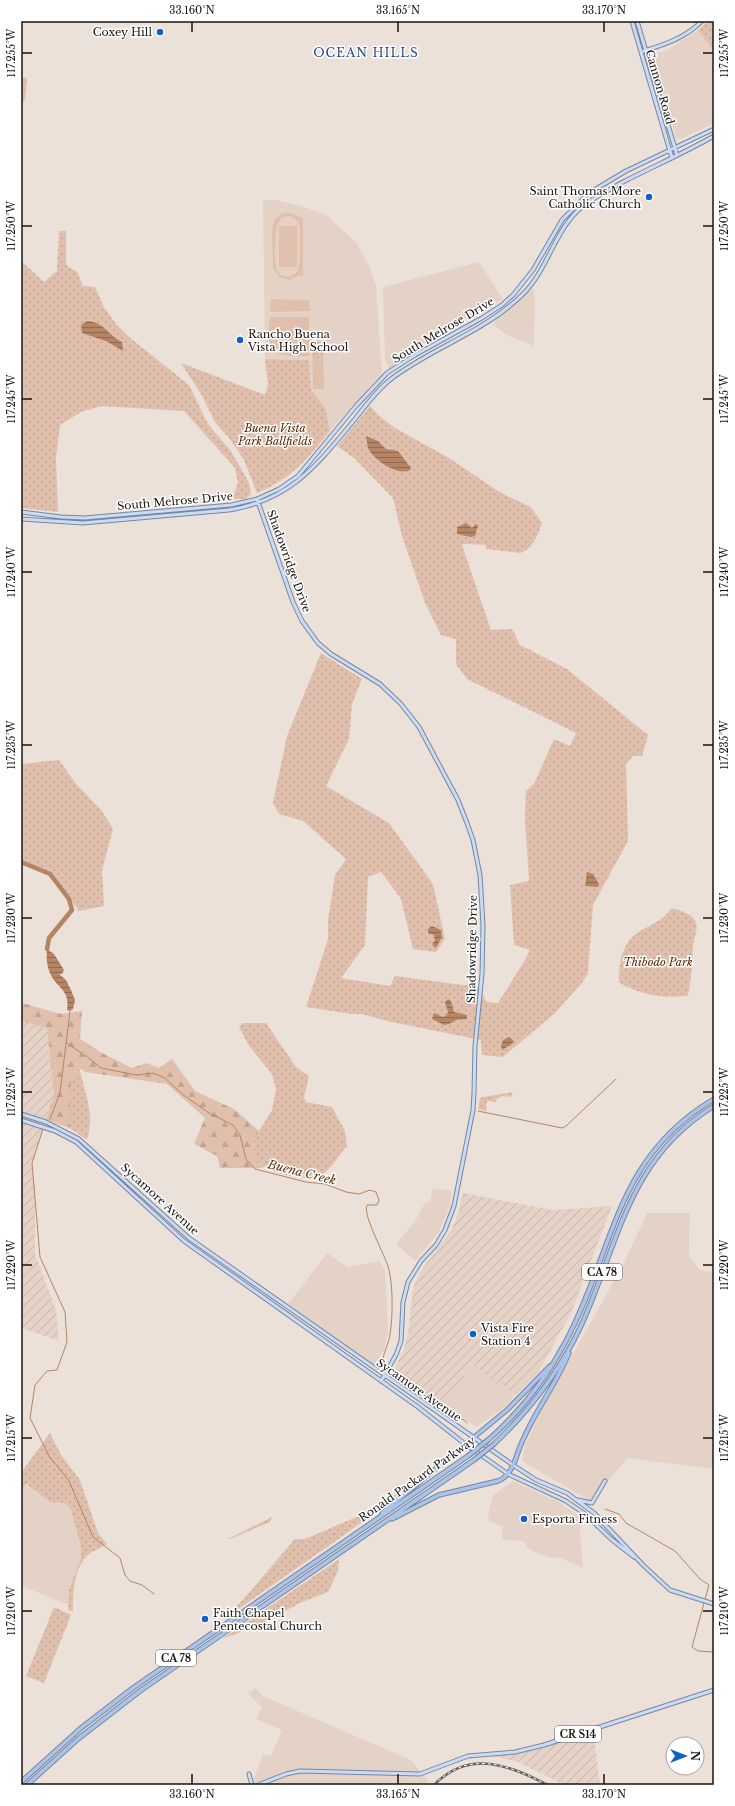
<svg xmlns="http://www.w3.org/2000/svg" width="735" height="1806" viewBox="0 0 735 1806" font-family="'Libre Baskerville',serif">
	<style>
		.built { fill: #e5d2c7 }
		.industrial { fill: url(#industrial-furrows) }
		.grass { fill: url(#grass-dots) }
		.forest { fill: url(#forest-firs) }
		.garden { fill: #e0c0ac; fill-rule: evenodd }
		.water { fill: url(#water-rules) }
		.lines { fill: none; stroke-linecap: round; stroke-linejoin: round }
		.stream { stroke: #b58463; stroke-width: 1 }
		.river { stroke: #b58463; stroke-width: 4.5 }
		.major-casing { stroke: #77869f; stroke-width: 5 }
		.highway-casing { stroke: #77869f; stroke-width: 5.5 }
		.major { stroke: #cbdbf3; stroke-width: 3 }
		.highway { stroke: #a9c3eb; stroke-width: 3.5 }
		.rail-casing { stroke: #67615c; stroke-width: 2.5 }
		.rail { stroke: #fff; stroke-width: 1; stroke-dasharray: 3; stroke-linecap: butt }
		.highway-bridge-casing { stroke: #77869f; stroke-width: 5.5; stroke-linecap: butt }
		.highway-bridge { stroke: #a9c3eb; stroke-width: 3.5 }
		.ticks { fill: none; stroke: #191513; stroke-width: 1.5 }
		.poi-dot { fill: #1260ca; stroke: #fff; stroke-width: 1.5 }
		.labels { text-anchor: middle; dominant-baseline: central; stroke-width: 3; stroke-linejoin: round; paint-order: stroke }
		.shield { fill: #fff; stroke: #5e5b5a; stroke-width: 1 }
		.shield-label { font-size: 10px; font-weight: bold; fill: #191513 }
		.poi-label { font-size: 11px; fill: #191513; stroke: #fff; text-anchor: start }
		.street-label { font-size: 11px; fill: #191513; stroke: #fff }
		.park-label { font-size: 11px; font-style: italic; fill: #562700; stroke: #fff }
		.neighbourhood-label { font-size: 12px; letter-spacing: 1px; fill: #2a4e85; stroke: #fff }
		.water-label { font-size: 12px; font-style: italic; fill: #63330b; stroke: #fff }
		.neatline { fill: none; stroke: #191513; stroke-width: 1.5 }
		.ticks-label { font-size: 10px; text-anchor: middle; fill: #191513 }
	</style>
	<defs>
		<pattern id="industrial-furrows" width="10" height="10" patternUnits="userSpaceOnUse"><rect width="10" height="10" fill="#e5d2c7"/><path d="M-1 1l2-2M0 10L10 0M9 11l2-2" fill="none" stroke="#c4b3aa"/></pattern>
		<pattern id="grass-dots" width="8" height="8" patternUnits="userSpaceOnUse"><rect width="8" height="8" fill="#e0c0ac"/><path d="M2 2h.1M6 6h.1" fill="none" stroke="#c0a493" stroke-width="1.8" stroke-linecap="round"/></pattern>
		<pattern id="forest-firs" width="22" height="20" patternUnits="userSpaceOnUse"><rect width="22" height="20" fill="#e0c0ac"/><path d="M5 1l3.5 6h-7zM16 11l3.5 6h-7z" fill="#c0a493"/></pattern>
		<pattern id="water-rules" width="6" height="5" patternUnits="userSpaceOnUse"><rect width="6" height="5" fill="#b58463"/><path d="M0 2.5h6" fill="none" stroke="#926b50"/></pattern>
	</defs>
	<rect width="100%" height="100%" fill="#ece1d9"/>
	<path class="built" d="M698,30l16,21v72l-33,16 -5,-1 -24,-84 14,-3z
		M263,200h13l26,6 24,9 30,27 13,24 7,20 6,87 -52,58 -5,-24 -14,-17 -2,-30 -44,-1z
		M479,262l24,37 -114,70 -4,-10 -2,-72z
		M533,288l2,9 -1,49 -27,-11 -11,-8 -2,-6z
		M433,1188l17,3 2,2 -2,12 -11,27 -24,29 -19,-17 19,-23 10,-18 5,-2z
		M647,1213h43l-1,43 10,13 15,5v195l-86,-11 -38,43 -68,-40 3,-16 17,-36 83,-148z
		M327,1253l21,14 31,-6 6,9 3,60 -3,17 -10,19 -87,-62z
		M472,1364l43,31 -11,13 -28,19 -32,-22z
		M513,1481l46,21 23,16 -2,11 3,39 -22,-10 -13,-1 -14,-5 -7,-5 -3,-6 -22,-1v-14l-12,-4 -2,-7 5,-20z
		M25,1485l25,17 15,1 6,7 10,37v11l-8,21 -4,26 -48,-19v-96z
		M255,1688l8,8 148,64 17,21 -2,4h-177l6,-9 8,-22 8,2 11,-26 -26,-11 6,-12 -14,-13z"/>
	<path class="industrial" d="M21,1021l26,6 7,67 -22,69 3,25v66l21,56 3,31 -38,-13z
		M463,1193l90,17 59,-4 -41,107 -32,58 -24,24 -43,-30 -28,40 -51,-34 10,-19 5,-18 5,-46 6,-15 33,-44 6,-15z
		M593,1729l7,56h-35l-47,-23 -24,-6 31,-4z"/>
	<path class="grass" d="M708,21h6v30l-16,-21z
		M21,78h6l-2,22 -4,4z
		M59,231h7v34l11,7 6,14 12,1 9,20 12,17 13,13 60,48 19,39 22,26 11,18 8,15 2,11 -5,5h-14l6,-16 -3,-15 -51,-57 -82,-5 -21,6 -21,13 -4,33 2,54 -37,-4v-247l23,21 13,-11z
		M312,342h11l1,47h-11z
		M265,359l44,1 2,30 14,17 5,24c-25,30 -36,46 -73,62l-13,-33 -14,-21 -15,-17 -14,-28 -20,-31 84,32 3,-10z
		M370,406l8,9 17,13 54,30 52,35 30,14 11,16c-4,12 -9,26 -22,30l-34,-4v-4l-22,-1 -2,1 29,85 21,-1 8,16 47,24 81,66 -6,21h-9l-7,8 2,77 -35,64 -5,68 -6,10 -28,31 -51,43 -21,-2 -1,-15 -94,-19 -25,-7h-11l-45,-7 22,-68v-19l7,-45 11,-16 -43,-38 -24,-7 -6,-11 14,-67 34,-83 41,26 -10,25 -3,35 -23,47 63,37 44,61 12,55 -9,13 -23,-3 -12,-50 -20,-27 -13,5 -3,68 -24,33 49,8 5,-10 83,11 9,15 11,1 27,-43 5,-10 -16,-5 -4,-60 19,-4 -4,-61 1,-29 8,-7 20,-45 16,7 6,-13 -109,-54 -11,-15v-25l-15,-4 -16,-32 -23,-67 -9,-38 -39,-40 -17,-12z
		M59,760l17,24 26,27 11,18 -11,41 2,36 -25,5 -29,-37 -29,-12v-98z
		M672,908c6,2 18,5 22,11 6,7 0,19 -1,27 0,17 -2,33 -5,50 -27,2 -42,0 -67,-12l-2,-2c0,-21 3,-41 23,-52 12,-7 21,-10 30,-22z
		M243,1023h23l30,44 13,9 -5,21 2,5 26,5 13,24 2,15c-8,9 -15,22 -25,29 -10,8 -61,-3 -66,-15 -2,-6 -2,-14 -3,-19l19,-31 4,-21 -4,-15 -23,-28 -10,-19z
		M79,1067c6,27 16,46 8,73l-17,-12v-43z
		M513,1092l-2,5 -8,-1 -6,2 -1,4 -9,-1 -1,10 -8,-2 2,-11 3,-1z
		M50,1433l11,22 19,25 18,53 9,11c-5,4 -12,5 -18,10 -16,14 -16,39 -16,58l-5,-2 1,-20 12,-32v-11l-10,-37 -6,-7 -15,-1 -24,-18 -5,5v-16z
		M403,1490l-13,12 -63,45 -103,72v-3l17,-14 54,-63h10l49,-21z
		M272,1517l-2,5 -40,17h-2z
		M339,1559l-1,12 -10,21 -28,11 -43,23 -35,13z
		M54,1607l17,8 -27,68 -18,-7z"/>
	<path class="forest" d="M22,1003l39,11 21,-3 -2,28 22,14 30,15 15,-5 12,5 13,-9 23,32 39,18 25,22 -6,10 3,19 7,8h-43l-3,-12 -23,-12 11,-26 -38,-34 -82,-12 -6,-4 -9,17v43l-24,-8 8,-26 -7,-66 -26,-7z"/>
	<path class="garden" d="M283,213h9l7,4h4v59l-4,-1 -9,5 -11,-3 -6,-10 -1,-39 3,-9zM289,216c5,2 8,4 10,8 2,9 2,42 -3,49l-8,4c-5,-1 -8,-2 -11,-7 -4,-8 -2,-46 4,-52z
		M279,226h18v41h-18z
		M271,299l38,1 1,11 -39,1 -1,-1z
		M270,317h38l1,1v38c-33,1 -45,-1 -39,-39z
		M313,358h10v30h-10z"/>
	<path class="water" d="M87,321c16,0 22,15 35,21l1,9 -17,-10 -24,-8 -1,-8z
		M366,436l12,5 8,8 12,2 13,17 -1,2c-11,7 -38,-11 -42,-22 -1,-3 -1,-9 -2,-12z
		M466,523l6,5 4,-4 2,2 -3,10 -4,1 -14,-3v-7z
		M587,872l6,2 6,10 -1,3 -13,-1z
		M432,926l9,4 1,7 -6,11 -4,-4 3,-4 -1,-5 -6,-2v-4z
		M47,949l7,5 10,16 -2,4h-3l7,6 5,10 4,10 -2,9 -3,2 -3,-1c3,-19 -8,-21 -15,-33 -5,-8 -6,-19 -5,-28z
		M448,999l3,2 3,11 13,3v4l-11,1 -7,4 -5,1 -12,-6 2,-6 9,4 4,-2 1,-3 -3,-10z
		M509,1037l4,3v3l-11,7 -1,-4 2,-6z"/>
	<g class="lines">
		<path class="stream" d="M67,1043l14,10
			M85,1055l16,13 35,7 17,-2 12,5 17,16 27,19 24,12 7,10 6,24 9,10 51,13 19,2 21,8 13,2 11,-4 6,2 3,8 -2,5h-10c-5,10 19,51 22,65 4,17 4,46 1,64 -1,10 -8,20 -7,29
			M478,1111l84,17 4,-2 50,-47
			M50,1119l10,-26 10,-82
			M43,1129l-11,34 8,94 25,55 2,30 -10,28 -10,1 -12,14 -5,33 19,38 20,25 24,56 27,21 5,17 5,6 12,4 12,9
			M392,1372l23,17
			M418,1391l18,12
			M443,1408l5,5 16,7 3,3
			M605,1509l14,5 7,9 49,28 25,28 9,6 -4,14
			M704,1603l-12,44 6,4 16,1"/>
		<path class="river" d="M21,862l29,12 19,25 3,11 -23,28 -2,11"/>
		<g class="major-casing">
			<path id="major" d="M632,21l40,137
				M637,21l40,134
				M644,51c22,-7 41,-13 58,-30
				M257,499l36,103 9,19 16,22 13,11 49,30 21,20 18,23 39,73 9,23 6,17 7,35 3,50 -1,49 -7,72 -1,47 -1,17 -19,96 -9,24 -9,15 -15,16 -13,21 -5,20 -2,39 -5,14 -15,26
				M21,512l40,5 24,1 146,-13 26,-6 22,-10 19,-13 58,-70 31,-33 28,-18 67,-37 20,-13 11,-10 20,-25 29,-50 27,-27 37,-22 88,-42
				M21,519l62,4 146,-13c62,-10 88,-45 126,-91 11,-14 22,-29 36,-40 42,-32 94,-47 132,-85 25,-24 32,-66 60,-88 12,-9 26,-16 38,-23 31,-16 63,-30 93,-47
				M21,1114l25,8 33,17 110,99 324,227 23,15 31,13 27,20 49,52 27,25 44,14
				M21,1120l34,11 21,11 108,99 234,166 47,37 43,30 58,27 19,13 26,25 23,18
				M578,1500l14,3 13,-22
				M249,1774l3,11
				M258,1785l28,-11 14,-3 120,3 48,-18 47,-4 29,-7 170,-55"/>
		</g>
		<g class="highway-casing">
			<path id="highway" d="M488,1440c32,-28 58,-61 78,-99 49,-92 48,-183 148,-242
				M494,1444c36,-34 65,-72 86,-116 39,-84 47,-169 134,-222
				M382,1513l125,-103 43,-44
				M392,1519l47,-24 59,-14c11,-4 16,-16 19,-26 13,-38 37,-66 52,-102
				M21,1782l60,-54 52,-40 335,-232
				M27,1785l51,-46 62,-48 334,-231"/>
		</g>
		<use href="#major" class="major"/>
		<use href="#highway" class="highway"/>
		<g class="rail-casing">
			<path id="rail" d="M434,1785c36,-37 76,-19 114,0"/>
		</g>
		<use href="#rail" class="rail"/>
		<g class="highway-bridge-casing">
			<path id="highway-bridge" d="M468,1456l20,-16
				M474,1460l20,-16"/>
		</g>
		<use href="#highway-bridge" class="highway-bridge"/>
	</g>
	<path class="ticks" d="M192,22v10M398,22v10M604,22v10M22,53h10M703,53h10M22,226h10M703,226h10M22,399h10M703,399h10M22,572h10M703,572h10M22,745h10M703,745h10M22,918h10M703,918h10M22,1092h10M703,1092h10M22,1265h10M703,1265h10M22,1438h10M703,1438h10M22,1611h10M703,1611h10M192,1774v10M398,1774v10M604,1774v10"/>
	<g class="poi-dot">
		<circle cx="160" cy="32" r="4"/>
		<circle cx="649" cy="197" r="4"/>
		<circle cx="240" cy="340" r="4"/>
		<circle cx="473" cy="1334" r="4"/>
		<circle cx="524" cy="1519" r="4"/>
		<circle cx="205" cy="1619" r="4"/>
	</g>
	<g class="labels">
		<g class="shield">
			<rect x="582" y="1264" width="40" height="16" rx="3"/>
			<rect x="156" y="1650" width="40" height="16" rx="3"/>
			<rect x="555" y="1726" width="46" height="16" rx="3"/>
		</g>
		<g class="shield-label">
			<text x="602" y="1272">CA 78</text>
			<text x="176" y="1658">CA 78</text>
			<text x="578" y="1734">CR S14</text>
		</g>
		<g class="poi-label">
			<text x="152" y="32" text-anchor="end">Coxey Hill</text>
			<text x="641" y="191" text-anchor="end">Saint Thomas More<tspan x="641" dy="13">Catholic Church</tspan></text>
			<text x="248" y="334">Rancho Buena<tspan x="248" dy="13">Vista High School</tspan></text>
			<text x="481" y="1328">Vista Fire<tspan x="481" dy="13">Station 4</tspan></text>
			<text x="532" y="1519">Esporta Fitness</text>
			<text x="213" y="1613">Faith Chapel<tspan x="213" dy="13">Pentecostal Church</tspan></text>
		</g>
		<g class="street-label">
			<text transform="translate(660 87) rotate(74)">Cannon Road</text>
			<text transform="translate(443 330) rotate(-31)">South Melrose Drive</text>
			<text transform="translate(175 501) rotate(-5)">South Melrose Drive</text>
			<text transform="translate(289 561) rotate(70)">Shadowridge Drive</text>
			<text transform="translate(472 949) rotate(-89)">Shadowridge Drive</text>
			<text transform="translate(160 1199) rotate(42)">Sycamore Avenue</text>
			<text transform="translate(419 1390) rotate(35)">Sycamore Avenue</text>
			<text transform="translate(417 1479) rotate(-35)">Ronald Packard Parkway</text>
		</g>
		<g class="park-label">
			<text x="275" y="428">Buena Vista<tspan x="275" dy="13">Park Ballfields</tspan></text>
			<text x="658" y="962">Thibodo Park</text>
		</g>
		<g class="neighbourhood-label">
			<text x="366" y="52">OCEAN HILLS</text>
		</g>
		<g class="water-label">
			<text transform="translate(302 1172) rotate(14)">Buena Creek</text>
		</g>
	</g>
	<rect width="735" height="1806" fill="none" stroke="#ffffff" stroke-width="44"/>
	<g transform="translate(685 1756) rotate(90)"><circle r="19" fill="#ffffff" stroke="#a3a1a1"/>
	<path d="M0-3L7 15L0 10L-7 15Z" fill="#1260ca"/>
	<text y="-6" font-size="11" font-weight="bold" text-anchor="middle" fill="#191513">N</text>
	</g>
	<rect x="22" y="22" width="691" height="1762" class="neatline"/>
	<g class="ticks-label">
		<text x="192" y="14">33.160°N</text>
		<text x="398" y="14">33.165°N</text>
		<text x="604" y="14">33.170°N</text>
		<text transform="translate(724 53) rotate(-90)" y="4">117.255°W</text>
		<text transform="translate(11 53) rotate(-90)" y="4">117.255°W</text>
		<text transform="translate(724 226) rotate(-90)" y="4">117.250°W</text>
		<text transform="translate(11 226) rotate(-90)" y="4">117.250°W</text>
		<text transform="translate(724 399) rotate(-90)" y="4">117.245°W</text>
		<text transform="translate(11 399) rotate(-90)" y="4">117.245°W</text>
		<text transform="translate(11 572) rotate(-90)" y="4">117.240°W</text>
		<text transform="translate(724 572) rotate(-90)" y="4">117.240°W</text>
		<text transform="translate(724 745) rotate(-90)" y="4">117.235°W</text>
		<text transform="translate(11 745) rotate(-90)" y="4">117.235°W</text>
		<text transform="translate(11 918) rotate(-90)" y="4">117.230°W</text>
		<text transform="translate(724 918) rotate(-90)" y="4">117.230°W</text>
		<text transform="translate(724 1092) rotate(-90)" y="4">117.225°W</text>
		<text transform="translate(11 1092) rotate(-90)" y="4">117.225°W</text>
		<text transform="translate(724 1265) rotate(-90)" y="4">117.220°W</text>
		<text transform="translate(11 1265) rotate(-90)" y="4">117.220°W</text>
		<text transform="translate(724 1438) rotate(-90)" y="4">117.215°W</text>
		<text transform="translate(11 1438) rotate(-90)" y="4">117.215°W</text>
		<text transform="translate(11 1611) rotate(-90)" y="4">117.210°W</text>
		<text transform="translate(724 1611) rotate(-90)" y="4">117.210°W</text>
		<text x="192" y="1798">33.160°N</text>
		<text x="398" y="1798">33.165°N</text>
		<text x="604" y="1798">33.170°N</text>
	</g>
</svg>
